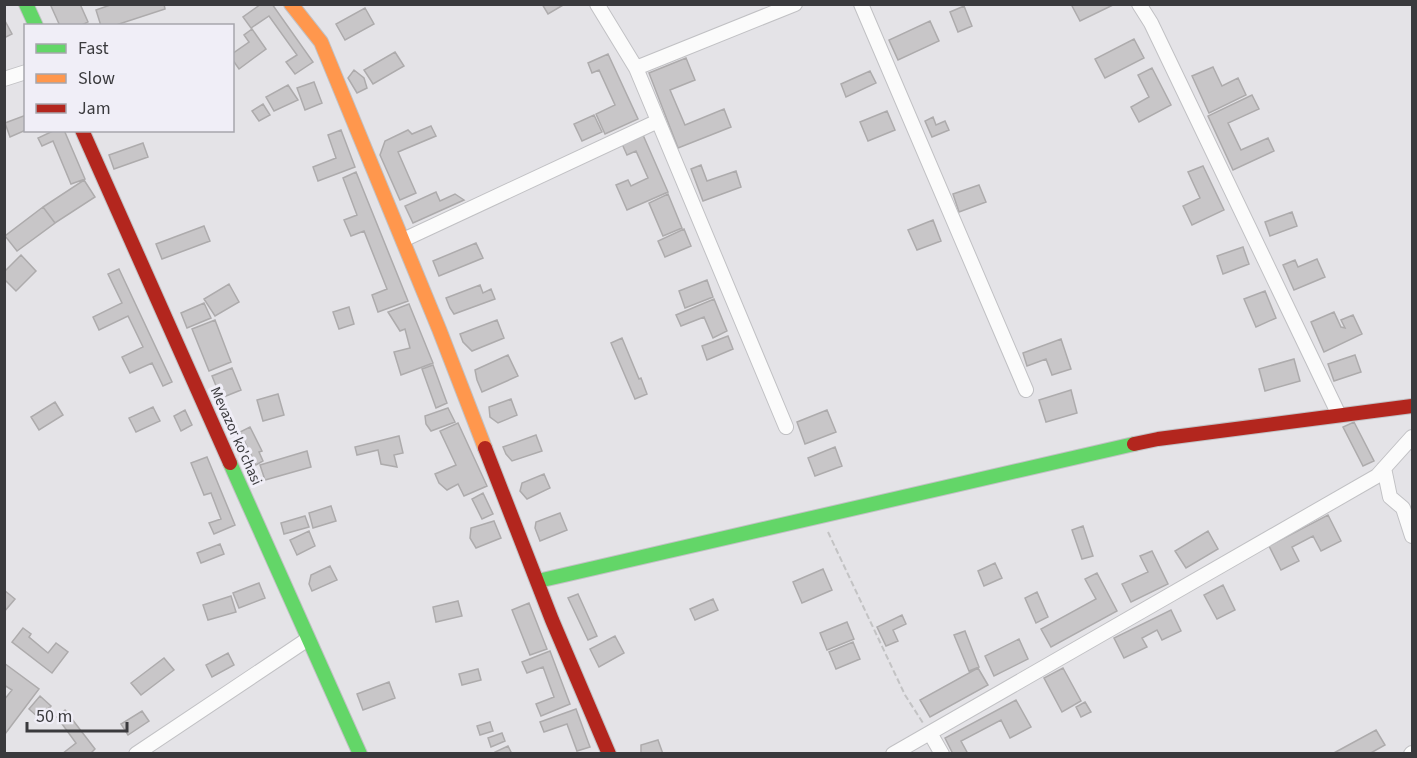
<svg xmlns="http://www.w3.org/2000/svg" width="1417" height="758" viewBox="0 0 1417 758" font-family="'Source Sans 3',sans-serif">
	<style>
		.building { fill: #c8c6c8; stroke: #adabac; stroke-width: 1.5 }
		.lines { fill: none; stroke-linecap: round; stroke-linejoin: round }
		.street-casing { stroke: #c1c1c4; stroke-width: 16 }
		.fast-casing { stroke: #c1c1c4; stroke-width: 16 }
		.slow-casing { stroke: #c1c1c4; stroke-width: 16 }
		.jam-casing { stroke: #c1c1c4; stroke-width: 16 }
		.path { stroke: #c3c3c4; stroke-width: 2; stroke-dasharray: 6 3; stroke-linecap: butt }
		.street { stroke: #fbfbfb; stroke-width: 14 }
		.fast { stroke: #63d668; stroke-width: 14 }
		.slow { stroke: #ff974d; stroke-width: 14 }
		.jam { stroke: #b3261e; stroke-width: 14 }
		.labels { text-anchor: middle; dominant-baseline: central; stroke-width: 6; stroke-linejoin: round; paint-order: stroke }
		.street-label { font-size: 15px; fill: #3a3a3d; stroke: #f0eef7 }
	</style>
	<rect width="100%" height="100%" fill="#e4e3e7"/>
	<path class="building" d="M54,4h26l8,18 -8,4h-20l-9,-20z
		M113,4h51l1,5 -52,17h-12l-5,-16z
		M261,4h11l41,58 -18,12 -9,-12 11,-7 -28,-39 -18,12 -8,-11z
		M542,4h23l-17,10z
		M1071,4h42v1l-33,16z
		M964,6l8,20 -14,6 -8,-20z
		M365,8l9,16 -29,16 -9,-16z
		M4,19l8,15 -8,4z
		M930,21l9,20 -41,19 -9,-20z
		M252,29l14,20 -27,20 -7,-10v-5l17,-12 -5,-7z
		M1134,39l10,19 -39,20 -10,-19z
		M395,52l9,14 -31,18 -9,-14z
		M608,54l30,65 -33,15 -9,-20 19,-9 -16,-35 -7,3 -4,-10z
		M686,58l9,22 -25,10 15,35 39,-16 7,18 -53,21 -29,-75z
		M1213,67l9,19 16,-8 8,17 -37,18 -17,-37z
		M1152,68l19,37 -32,17 -8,-15 18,-10 -11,-22z
		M354,70l10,8 3,10 -10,5 -9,-15z
		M870,71l6,12 -30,14 -5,-13z
		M314,82l8,21 -17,7 -8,-22z
		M288,85l10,15 -24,11 -8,-14z
		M1252,95l7,14 -31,14 13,27 27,-12 6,13 -41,19 -25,-54z
		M263,104l7,11 -11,6 -7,-10z
		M887,111l8,19 -27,11 -8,-19z
		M26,115v15l-16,7 -5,-14z
		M594,115l8,17 -20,9 -8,-17z
		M933,117l3,8 9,-4 4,9 -17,7 -7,-16z
		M431,126l5,10 -38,16 18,41 -16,7 -20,-45 5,-14 23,-11 4,4z
		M55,130h9l21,49 -14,5 -18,-43 -11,5 -4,-8z
		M341,130l14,37 -37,14 -5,-14 23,-9 -8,-23z
		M643,135l25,57 -41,18 -11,-25 12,-5 3,6 17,-8 -12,-27 -9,4 -5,-11z
		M143,143l5,14 -34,12 -5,-14z
		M701,165l6,16 29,-10 5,16 -38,14 -12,-32z
		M1203,166l21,44 -32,15 -9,-19 17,-8 -12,-26z
		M356,172l52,129 -30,11 -6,-17 15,-6 -23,-58 -13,5 -7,-16 13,-5 -14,-37z
		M84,180l11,17 -40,26 -12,-16z
		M979,185l7,17 -27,10 -6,-18z
		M436,192l4,9 15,-7 9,6 -51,23 -8,-17z
		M668,194l14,34 -19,8 -14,-33z
		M43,207l12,16 -38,28 -12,-15z
		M1292,212l5,14 -27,10 -5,-14z
		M933,220l8,21 -24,9 -9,-20z
		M204,226l6,15 -48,18 -6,-15z
		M684,229l7,17 -26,11 -7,-16z
		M476,243l7,15 -44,18 -6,-15z
		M1243,247l6,17 -26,10 -6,-18z
		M21,255l15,16 -20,20 -12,-12v-7z
		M1317,259l8,18 -31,13 -11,-25 12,-5 3,7z
		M119,269l53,113 -9,4 -11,-23 -22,10 -8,-16 21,-10 -15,-31 -29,14 -6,-13 29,-14 -14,-29z
		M707,280l6,17 -28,11 -6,-17z
		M229,284l10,18 -24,14 -11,-17z
		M480,285l3,8 8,-4 4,10 -41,15 -4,-6 -4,-10z
		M1265,291l11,27 -20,9 -12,-28z
		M714,299l13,32 -14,7 -9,-21 -23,9 -5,-11z
		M204,303l7,15 -24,10 -6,-15z
		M409,304l24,59 -32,12 -7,-23 16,-4 -5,-19 -5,2 -12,-19z
		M349,307l5,17 -15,5 -6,-17z
		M1334,312l7,15 4,1 -4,-8 12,-5 9,19 -38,18 -13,-30z
		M215,320l16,42 -22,9 -17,-42z
		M497,320l7,18 -32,13 -9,-9 -3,-8z
		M728,336l5,13 -26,11 -5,-14z
		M622,338l17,41 2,-1 6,16 -12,5 -24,-56z
		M1061,339l10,30 -19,6 -6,-16 -19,7 -4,-13z
		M508,355l10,21 -36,16 -5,-12 -2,-10z
		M1355,355l6,17 -27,9 -6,-17z
		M1294,359l6,22 -35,10 -6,-22z
		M433,365l14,38 -11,5 -14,-39z
		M232,368l9,22 -20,8 -9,-22z
		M1071,390l6,23 -31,9 -7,-22z
		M278,394l6,21 -21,6 -6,-21z
		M511,399l6,16 -19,8 -8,-6 -1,-10z
		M55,402l8,13 -24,15 -8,-13z
		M153,407l7,14 -24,11 -7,-14z
		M448,408l7,14 -24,9 -5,-7 -1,-8z
		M185,410l7,15 -11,6 -7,-15z
		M827,410l9,22 -31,12 -8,-22z
		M1354,422l20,39 -11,5 -20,-39z
		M458,423l29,63 -23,10 -6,-12 -11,6 -8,-7 -4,-9 21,-9 -16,-34z
		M250,427l12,24 -3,1 4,9 -7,4 -16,-33z
		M536,435l6,16 -30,10 -6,-7 -3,-7z
		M399,436l4,17 -9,2 3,12 -16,-3 -3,-14 -21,5 -2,-8z
		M835,447l7,19 -27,10 -7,-18z
		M307,451l4,16 -46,13 -5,-15z
		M207,457l28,68 -21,9 -5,-11 12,-4 -10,-26 -7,2 -13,-32z
		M544,474l6,14 -23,11 -7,-8 2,-8z
		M483,493l10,21 -11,5 -10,-20z
		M331,506l5,15 -23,7 -4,-15z
		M560,513l7,17 -27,11 -5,-13 1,-6z
		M1328,515l13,26 -20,10 -8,-15 -21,11 7,14 -18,9 -12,-24z
		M305,516l4,11 -25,7 -3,-11z
		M494,521l7,17 -25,10 -6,-10 1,-10z
		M1083,526l10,30 -11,3 -10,-29z
		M309,531l6,15 -18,9 -7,-15z
		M1208,531l10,18 -32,19 -11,-17z
		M220,544l4,10 -23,9 -4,-10z
		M1152,551l16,33 -37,18 -9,-18 26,-12 -8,-16z
		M995,563l7,15 -18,8 -6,-15z
		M330,566l7,14 -25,11 -3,-7 2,-9z
		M823,569l9,21 -30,13 -9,-21z
		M1097,573l20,38 -66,36 -10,-18 55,-30 -11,-20z
		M259,583l6,15 -26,10 -6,-15z
		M1223,585l12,25 -18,9 -13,-24z
		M4,590l11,9 -11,13z
		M1037,592l11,25 -12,6 -11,-25z
		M578,594l19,42 -9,4 -20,-42z
		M231,596l5,16 -28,8 -5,-15z
		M713,599l5,11 -23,10 -5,-11z
		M458,601l4,15 -26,6 -3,-15z
		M529,603l18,46 -17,6 -18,-45z
		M1171,610l10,21 -19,9 -5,-10 -15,8 5,9 -23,11 -10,-20z
		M902,615l4,9 -13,6 5,11 -12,5 -9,-19z
		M847,622l7,17 -27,11 -7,-17z
		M23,628l8,6 -2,3 19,16 8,-10 12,9 -16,21 -40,-31z
		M965,631l14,36 -10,4 -15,-36z
		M615,636l9,17 -25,14 -9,-18z
		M1019,639l9,20 -34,17 -9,-20z
		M853,642l7,17 -24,10 -7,-17z
		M550,651l20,53 -29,12 -5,-12 18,-7 -11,-30 -16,6 -5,-11z
		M228,653l6,12 -22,12 -6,-12z
		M164,658l10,12 -33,25 -10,-12z
		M4,663l35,26 -34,45 -1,-34 8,-10 -8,-5z
		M978,668l10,17 -58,32 -10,-17z
		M1063,668l18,33 -19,11 -18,-34z
		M478,669l3,11 -19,5 -3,-11z
		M389,682l6,16 -32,12 -6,-16z
		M40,696l11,10 -12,12 -10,-9z
		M1016,700l15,27 -21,11 -9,-18 -40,21 7,13h-15l-8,-16z
		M1085,702l6,10 -10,5 -5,-10z
		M576,709l14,38 -13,4 -10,-27 -23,8 -4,-10z
		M65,710l30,39 -5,5h-28l14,-11 -19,-26z
		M142,711l7,10 -21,14 -7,-11z
		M490,722l3,9 -13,4 -3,-9z
		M1376,730l9,15 -16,9h-37z
		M502,733l3,8 -14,6 -3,-9z
		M658,740l5,14h-22v-9z
		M508,746l4,8h-16l-1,-2z"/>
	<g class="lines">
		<g class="street-casing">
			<path id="street" d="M597,4l39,64
				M861,4l165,386
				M1139,4l12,19 188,392
				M4,79l22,-7
				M403,240l255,-119
				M786,427l-150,-359 159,-64
				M1384,468l6,29 13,11 9,28
				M930,733l12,21
				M136,754l172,-115
				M893,754l484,-278 35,-39
				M1411,754l1,-1"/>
		</g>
		<g class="fast-casing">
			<path id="fast" d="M26,4l10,22
				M230,463l130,291
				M538,581l596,-137"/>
		</g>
		<g class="slow-casing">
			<path id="slow" d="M291,4l30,38 118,287 46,119"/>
		</g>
		<g class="jam-casing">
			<path id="jam" d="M82,130l148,333
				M1134,444l24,-5 254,-33
				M485,448l67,172 57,134"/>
		</g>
		<path class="path" d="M828,532l77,163 18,28"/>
		<use href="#street" class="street"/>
		<use href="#fast" class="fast"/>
		<use href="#slow" class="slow"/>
		<use href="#jam" class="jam"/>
	</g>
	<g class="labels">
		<g class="street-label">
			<text transform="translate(236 436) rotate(66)">Mevazor ko'chasi</text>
		</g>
	</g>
	<rect width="1417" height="758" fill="none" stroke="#3a3a3d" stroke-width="12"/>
	<rect x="24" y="24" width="210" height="108" fill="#f0eef7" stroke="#a7a6ad" stroke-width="1.5"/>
	<rect x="36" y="44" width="30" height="9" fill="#63d668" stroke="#a7a6ad" stroke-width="1.5"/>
	<text x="78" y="54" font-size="18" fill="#3a3a3d">Fast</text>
	<rect x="36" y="74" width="30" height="9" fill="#ff974d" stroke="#a7a6ad" stroke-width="1.5"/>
	<text x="78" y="84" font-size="18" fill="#3a3a3d">Slow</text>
	<rect x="36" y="104" width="30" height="9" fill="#b3261e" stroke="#a7a6ad" stroke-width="1.5"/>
	<text x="78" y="114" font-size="18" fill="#3a3a3d">Jam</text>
	<path d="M27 722v9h100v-9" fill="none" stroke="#3a3a3d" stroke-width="3"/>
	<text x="36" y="722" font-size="18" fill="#3a3a3d" stroke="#f0eef7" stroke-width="4.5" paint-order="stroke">50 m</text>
</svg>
